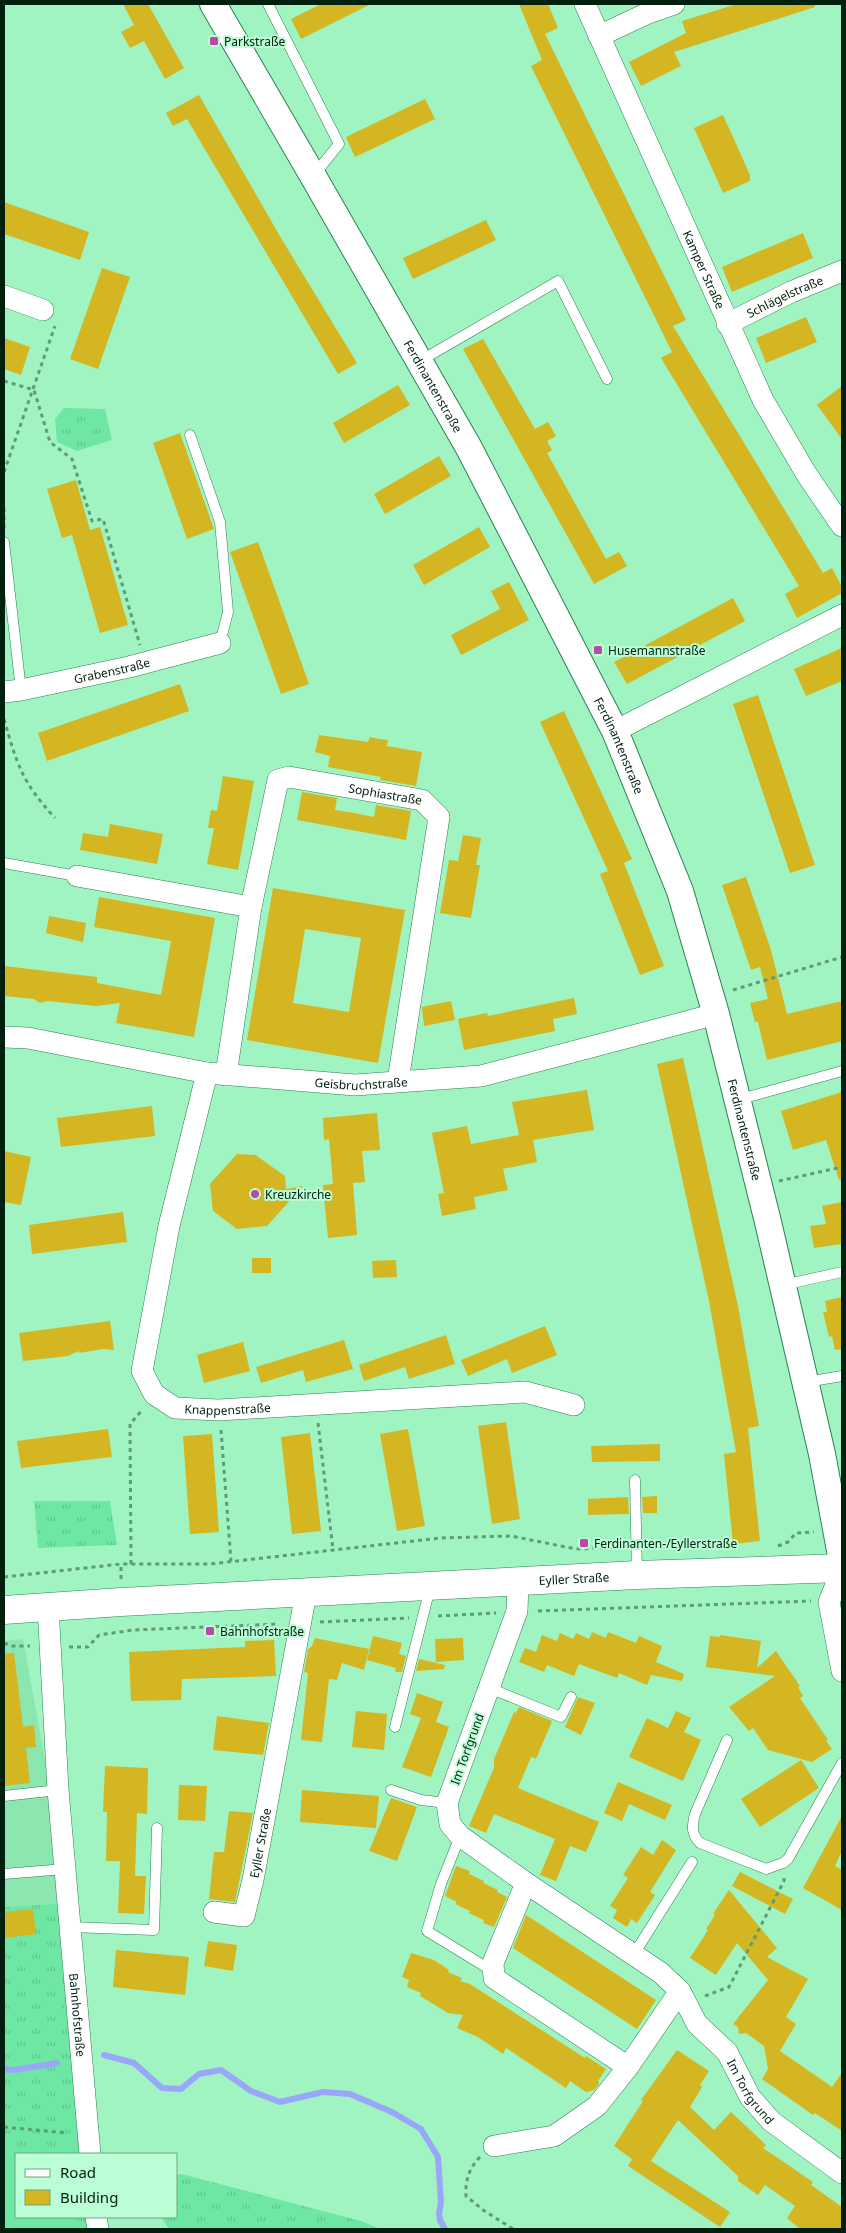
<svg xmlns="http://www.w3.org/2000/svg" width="846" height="2233" viewBox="0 0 846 2233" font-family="'Noto Sans',sans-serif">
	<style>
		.built { fill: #8ce6b0 }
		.grass { fill: url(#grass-tufts) }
		.garden { fill: #6fe7a4 }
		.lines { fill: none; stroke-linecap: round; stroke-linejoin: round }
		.stream { stroke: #99a6fa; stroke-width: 6 }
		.building { fill: #d3b621; fill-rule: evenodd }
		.service-casing { stroke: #2b8053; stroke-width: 11 }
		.minor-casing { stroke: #2b8053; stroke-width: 22 }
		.tertiary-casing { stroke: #2b8053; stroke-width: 28 }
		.secondary-casing { stroke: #2b8053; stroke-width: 29 }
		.path { stroke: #5e9c77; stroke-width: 3; stroke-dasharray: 4 4; stroke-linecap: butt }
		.service { stroke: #fff; stroke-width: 10 }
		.minor { stroke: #fff; stroke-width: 21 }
		.tertiary { stroke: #fff; stroke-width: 26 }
		.secondary { stroke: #fff; stroke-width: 28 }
		.poi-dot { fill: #bb49a3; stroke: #bbfdd4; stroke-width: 2 }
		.labels { text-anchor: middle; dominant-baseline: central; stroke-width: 4; stroke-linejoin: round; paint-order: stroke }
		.poi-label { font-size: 12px; fill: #001f0e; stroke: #bbfdd4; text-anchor: start }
		.street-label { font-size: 12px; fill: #001f0e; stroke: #bbfdd4 }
	</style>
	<defs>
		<pattern id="grass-tufts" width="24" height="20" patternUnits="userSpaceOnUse" patternTransform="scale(1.25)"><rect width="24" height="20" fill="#6fe7a4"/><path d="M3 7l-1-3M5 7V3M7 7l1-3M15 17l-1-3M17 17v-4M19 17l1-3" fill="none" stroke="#5ec68c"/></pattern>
	</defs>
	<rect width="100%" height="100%" fill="#a0f4c1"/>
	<path class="built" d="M23,1639l42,230 3,34 -64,4v-266z"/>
	<path class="grass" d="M64,408l41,1 7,31 -35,11 -20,-9 -2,-23z
		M34,1501h76l7,44 -79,3z
		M68,1903l22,251h-74v63h80l2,12h-94v-322z
		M182,2174l179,47 19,8h-211l-8,-12h15v-42z"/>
	<path class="garden" d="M4,2150l42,4h-30v63h55l1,12h-68z"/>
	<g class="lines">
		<path class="stream" d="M104,2055l30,8 28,25 19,1 18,-15 22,-4 30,21 29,11 43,-10 27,2 42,18 29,17 17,28 3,46 -2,10 1,7 5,9
			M4,2069l11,1 42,-7"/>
	</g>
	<path class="building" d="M123,4h25l36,64 -19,11 -21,-38 -14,7 -9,-16 13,-7z
		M321,4h50l-70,35 -10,-20z
		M519,4h29l10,24 -13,6 141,286 -13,6 150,247 9,-5 10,19v6l-45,25 -12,-24 14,-8 -138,-228 11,-6 -141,-286 11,-6z
		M737,4h78v3l-141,45 7,14 -40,20 -12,-24 57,-29 -4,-12z
		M199,95l82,143 76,125 -19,11 -151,-255 -14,7 -7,-13z
		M425,99l10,20 -80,38 -9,-20z
		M723,115l27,60v6l-27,12 -29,-65z
		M4,202l85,30 -9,28 -76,-26z
		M486,220l10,20 -83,39 -10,-21z
		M803,233l10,25 -81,34 -10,-25z
		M102,268l28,9 -32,92 -28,-10z
		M806,317l11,25 -51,21 -10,-25z
		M4,338l26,9 -9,28 -17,-6z
		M483,339l52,90 13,-7 8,14 -9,5 5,9 -5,3 59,106 13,-7 8,14 -33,18 -131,-235z
		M398,385l12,20 -66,38 -11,-20z
		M842,386v53l-25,-34z
		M180,433l34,96 -27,10 -34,-96z
		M439,456l12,20 -66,38 -11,-20z
		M76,480l14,50 10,-3 28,98 -28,8 -28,-98 -10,3 -15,-49z
		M479,527l11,20 -66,38 -11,-20z
		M258,542l51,142 -28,10 -51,-142z
		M509,582l20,38 -68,35 -10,-20 49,-26 -9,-18z
		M733,598l12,23 -118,63 -13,-22z
		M842,648v33l-36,15 -12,-27z
		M180,684l9,27 -142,50 -9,-28z
		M758,695l57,170 -25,8 -57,-169z
		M564,711l68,148 -8,4 40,103 -24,9 -40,-101 8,-3 -68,-149z
		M319,735l49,7 2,-5 9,2 9,1 -1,6 35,6 -6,34 -36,-6 1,-3 -53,-10 2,-11 -15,-4z
		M223,776l31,5 -16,89 -31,-6 7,-36h-6l3,-18 6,1z
		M302,792l35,6 -2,12 19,3 20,4 2,-12 35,6 -5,29 -109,-20z
		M110,824l53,10 -6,30 -77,-14 3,-17 25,4z
		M463,835l18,3 -5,27h4l-9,53 -31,-5 9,-53 9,1z
		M746,877l25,73 16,64 55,-13v40l-75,19 -9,-38h-3l-5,-19 18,-4 -8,-32 -9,3 -29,-85z
		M273,888l132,22 -27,153 -131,-23zM305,929l56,9 -12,74 -56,-9z
		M99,897l116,21 -21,119 -78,-14 4,-20 -24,3 -48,-5 -8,2 -6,-4 -30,-3v-30l93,11v6l64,12 10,-54 -77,-14z
		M49,916l37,7 -3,19 -37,-9z
		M574,998l3,16 -24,5 2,12 -91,19 -6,-31 29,-6 1,3z
		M451,1001l4,19 -31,6 -2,-19z
		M683,1058l55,248 21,120 -11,2 12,113 -27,3 -9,-90 12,-2 -27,-151 -52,-237z
		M587,1090l7,40 -61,10 4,22 -34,7 5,21 -34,7 2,12 -34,7 -4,-22 6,-1 -12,-60 35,-7 4,18 48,-9 -7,-33z
		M842,1092v87l-3,1 -13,-40 -33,10 -12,-39z
		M152,1106l3,30 -94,11 -4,-29z
		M377,1113l3,37 -18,1 3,31 -12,1 4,52 -29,3 -5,-53 10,-1 -4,-45 -5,1 -1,-22z
		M4,1151l27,6 -10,48 -17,-3z
		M237,1154l19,1 5,4 24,17 1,13 17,-3 -36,40 -30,3 -24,-18 -3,-27z
		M842,1202v42l-28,4 -4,-22 16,-2 -4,-18z
		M123,1212l4,30 -95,12 -3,-29z
		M252,1258h19v15h-19z
		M396,1260l1,17 -24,1 -1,-17z
		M842,1297v52l-7,1 -3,-14 -3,1 -6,-25h4l-2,-11z
		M110,1321l4,29 -11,-1 -24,4v-2l-11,5 -45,5 -4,-28z
		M545,1326l12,29 -45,18 -5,-14 -39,17 -7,-16z
		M446,1335l9,29 -46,15 -4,-12 -41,14 -5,-16z
		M344,1340l9,29 -47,13 -3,-12 -42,13 -5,-16z
		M243,1342l7,29 -46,12 -7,-28z
		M506,1422l14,97 -28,5 -14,-98z
		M108,1429l4,28 -91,11 -4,-27z
		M408,1429l17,97 -28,5 -17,-97z
		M310,1433l11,98 -29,3 -11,-97z
		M212,1434l7,98 -29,2 -7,-98z
		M660,1444v17l-68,1 -1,-16z
		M657,1496v17h-14l-1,-16z
		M628,1497l1,17 -41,1v-16z
		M592,1632l14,6 2,-6 28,11 3,-7 23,10 -6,16 28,12 -2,7 -31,-6 -4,10 -28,-12 -2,5 -38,-14 -5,12 -27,-11 -3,7 -25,-10 6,-14 11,4 6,-17 15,6 3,-8 13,6 3,-6 13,6z
		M720,1635l41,6 -4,27 19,-17 24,35 -2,1 5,9 -3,2 28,42 -2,1 6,8 -20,13 -44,-12 -15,-22 -4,3 -20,-24 46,-31 -69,-9 4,-31 10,1z
		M373,1636l29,7 -3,11 7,2 -4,16h-7l1,-4 -29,-8z
		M315,1638l54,11 -5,21 -22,-7 -5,17 -8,-1 -7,63 -21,-2 7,-67 -4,-1 4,-23 4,-3z
		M463,1638l1,22 -28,2 -1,-23z
		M274,1640l2,36 -94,3 -1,21 -50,1 -2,-49 116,-5v-6z
		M14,1653l9,74 11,-2 2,22 -10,1 4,35 -26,3v-132z
		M419,1659l26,6 -1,4 -28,2z
		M417,1693l26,9 -7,20 13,5 -18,50 -29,-10 19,-49 -11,-4z
		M578,1697l17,6 -14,32 -16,-8z
		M519,1707l33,14 -16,38 -5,-2 -13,31 81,34 -13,30 -16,-6 -14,35 -16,-6 15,-36 -61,-25 -8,19 -17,-7 25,-58v-9l20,-47 2,1z
		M356,1711l31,3 -3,36 -32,-3z
		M676,1711l15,7 -7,14 17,8 -18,41 -54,-24 18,-39 21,10z
		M217,1716l52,7 -6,32 -50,-5z
		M801,1760l18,28 -59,39 -19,-28z
		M105,1766l43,2 -1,46 -10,-1 -2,63h11l-2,38 -26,-1 2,-52h-14l1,-49h-4z
		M618,1782l54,23 -7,15 -36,-16 -7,17 -18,-8z
		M179,1785l28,1 -2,35 -27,-1z
		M302,1790l77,6 -3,32 -76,-6z
		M391,1798l26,9 -20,54 -28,-10z
		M229,1811l24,2 -18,89 -26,-3 5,-47h10z
		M842,1816v35l-7,15 7,4v40l-39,-22z
		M662,1840l14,10 -26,42 5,3 -18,28 -6,-4 -4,8 -14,-9 4,-8 -7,-4 18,-28 -5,-3 18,-28 12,8z
		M456,1866l14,5 -1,3 15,7 -1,2 15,7 -1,2 10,5 -13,30 -11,-4 1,-3 -15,-7 1,-2 -15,-7 2,-2 -12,-6z
		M740,1872l53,27 -8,15 -53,-28z
		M729,1890l48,58 -10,9 41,22 -22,38 10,7 -16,27 52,36 10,-14v58l-27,-18 -2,2 -51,-36 6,-10 -4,-23 -18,-13 -7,1 -1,-7 -5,-3 35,-44 -31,-37 -21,32 -26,-17 18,-28 -2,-1 9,-14 -2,-1z
		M33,1909l3,25 -32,4v-26z
		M526,1915l130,85 -19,29 -124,-81z
		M208,1941l29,4 -4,26 -29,-5z
		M116,1950l73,7 -4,38 -72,-8z
		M411,1953l23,7 15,10 -1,2 14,6 -2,3 10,3 115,74 1,-2 20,13 -8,12 1,3 -5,6 -8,2 -16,-11 -4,7 -60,-40 -3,6 -25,-17 -21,-9 6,-13 -15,-2 -28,-17 1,-3 -14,-6 2,-7 -7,-3z
		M677,2050l32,21 -9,14 2,2 -12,20 24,23 17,-18 35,33 -3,3 50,34 -2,3 31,22v22h-42l-13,-11 8,-12 -30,-21 -7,10 -20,-14v-5l-60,-56 -27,41 79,51 -10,15 -92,-61 4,-7 -18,-13 29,-45 -2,-1z"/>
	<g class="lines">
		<g class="service-casing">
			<path id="service" d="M268,4l71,140 -25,31
				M420,361l138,-80 49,98
				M190,435l30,87 8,90 -8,31
				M4,542l17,148
				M4,863l73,13
				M737,1100l105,-29
				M783,1285l59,-13
				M806,1382l36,-6
				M635,1480l2,94
				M489,1688l72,29 10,-20
				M395,1727l35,-139
				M727,1740l-32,74c-3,12 -4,20 5,29l66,26 17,-6 5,-4 54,-96
				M391,1790l30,10 26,3
				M4,1796l54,-6
				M460,1836l-19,48 -14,47 67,41
				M4,1874l61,-5
				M70,1927l84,3 3,-102
				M634,1954l58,-92"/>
		</g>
		<g class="minor-casing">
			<g id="minor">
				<path id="s1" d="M585,4l178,396 44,75 35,51"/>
				<path d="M599,36l49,-23 26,-9"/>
				<path d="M4,296l39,14"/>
				<path id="s2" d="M727,324l64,-32 51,-21"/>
				<path id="s3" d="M4,692l17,-2 108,-23 91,-24"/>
				<path d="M615,731l227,-116"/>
				<path d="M77,876l174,31"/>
				<path id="s4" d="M4,1037l24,1 179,35 148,12 126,-9 235,-62"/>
				<path id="s5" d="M207,1073l-38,153 -27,145 12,23 21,14 44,2 306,-18 49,13"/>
				<path id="s6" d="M226,1075l25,-168 27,-127 11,-3 133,23 17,17 -41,264"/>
				<path d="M842,1570l-13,32 13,69"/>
				<path id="s7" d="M518,1582l-1,29 -70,192 3,21 10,12 66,47 135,90 19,18 17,33 30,28 23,45 21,24 71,52"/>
				<path id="s8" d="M48,1606l10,184 32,364"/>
				<path d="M526,1883l-33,80 1,15 134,89"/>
				<path id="s9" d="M214,1912l30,4 9,-36 53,-287"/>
				<path d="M494,2146l60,-10 43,-30 31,-39 52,-76"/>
				<path d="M96,2217l2,12"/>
			</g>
		</g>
		<g class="tertiary-casing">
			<g id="tertiary">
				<path id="s10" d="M213,4l100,172 156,272 146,283 65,160 36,123 52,208 54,232 20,107"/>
			</g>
		</g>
		<g class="secondary-casing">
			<g id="secondary">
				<path id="s11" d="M4,1610l117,-8 516,-27 205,-7"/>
			</g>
		</g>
		<path class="path" d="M4,381l30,9 16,52 22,17 20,62 11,-2 37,126
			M4,472l51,-146
			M4,508v21
			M4,719c13,46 18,63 51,99
			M733,990l109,-33
			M779,1181l63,-14
			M318,1423l15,127
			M221,1430l10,131
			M651,1546l35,-2 21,4
			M778,1546l10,-4 8,-9 18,-1
			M131,1564l-1,-140 13,-15
			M4,1577l117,-13h89l230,-26 71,-2 65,13 46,-2
			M121,1579v-15
			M538,1611l273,-10
			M438,1616l58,-3
			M320,1622l89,-4
			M4,1643l8,3h18
			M69,1647h19l11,-12 34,-5 146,-6
			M705,1996l24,-9 55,-106v-4
			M4,2127l63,6
			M480,2157c-11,11 -15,24 -14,39l17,14 30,19"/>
		<use href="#service" class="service"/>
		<use href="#minor" class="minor"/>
		<use href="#tertiary" class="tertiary"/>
		<use href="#secondary" class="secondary"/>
	</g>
	<g class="poi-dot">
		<rect x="209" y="36" width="10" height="10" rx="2.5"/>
		<rect x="593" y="645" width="10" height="10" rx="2.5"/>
		<circle cx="255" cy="1194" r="5"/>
		<rect x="579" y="1538" width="10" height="10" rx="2.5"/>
		<rect x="205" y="1626" width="10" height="10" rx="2.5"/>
	</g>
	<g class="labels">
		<g class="poi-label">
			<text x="224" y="41">Parkstraße</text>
			<text x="608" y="650">Husemannstraße</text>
			<text x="265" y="1194">Kreuzkirche</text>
			<text x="594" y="1543">Ferdinanten-/Eyllerstraße</text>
			<text x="220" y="1631">Bahnhofstraße</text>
		</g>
		<g class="street-label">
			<text stroke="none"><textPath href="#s1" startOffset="291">Kamper Straße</textPath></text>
			<text stroke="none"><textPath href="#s2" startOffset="64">Schlägelstraße</textPath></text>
			<text stroke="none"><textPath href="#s10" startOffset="441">Ferdinantenstraße</textPath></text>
			<text stroke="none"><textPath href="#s3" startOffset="110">Grabenstraße</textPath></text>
			<text stroke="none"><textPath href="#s10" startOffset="846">Ferdinantenstraße</textPath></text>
			<text stroke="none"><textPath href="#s6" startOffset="409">Sophiastraße</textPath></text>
			<text stroke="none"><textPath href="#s4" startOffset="361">Geisbruchstraße</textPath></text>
			<text stroke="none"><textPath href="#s10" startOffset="1251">Ferdinantenstraße</textPath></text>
			<text stroke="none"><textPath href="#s5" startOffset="409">Knappenstraße</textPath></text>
			<text stroke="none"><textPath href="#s11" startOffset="571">Eyller Straße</textPath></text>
			<text transform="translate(467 1749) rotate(-70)">Im Torfgrund</text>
			<text stroke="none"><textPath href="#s9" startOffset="105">Eyller Straße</textPath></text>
			<text stroke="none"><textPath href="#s8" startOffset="410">Bahnhofstraße</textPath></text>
			<text stroke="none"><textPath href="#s7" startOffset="664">Im Torfgrund</textPath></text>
		</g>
	</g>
	<rect width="846" height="2233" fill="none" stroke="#001f0e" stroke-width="10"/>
	<rect x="15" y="2153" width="162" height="65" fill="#bbfdd4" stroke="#70a485"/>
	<rect x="25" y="2169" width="25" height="8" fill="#ffffff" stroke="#70a485"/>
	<text x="60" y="2178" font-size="15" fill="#001f0e">Road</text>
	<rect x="25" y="2190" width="25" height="15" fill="#d3b621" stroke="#70a485"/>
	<text x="60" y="2203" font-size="15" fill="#001f0e">Building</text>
</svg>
